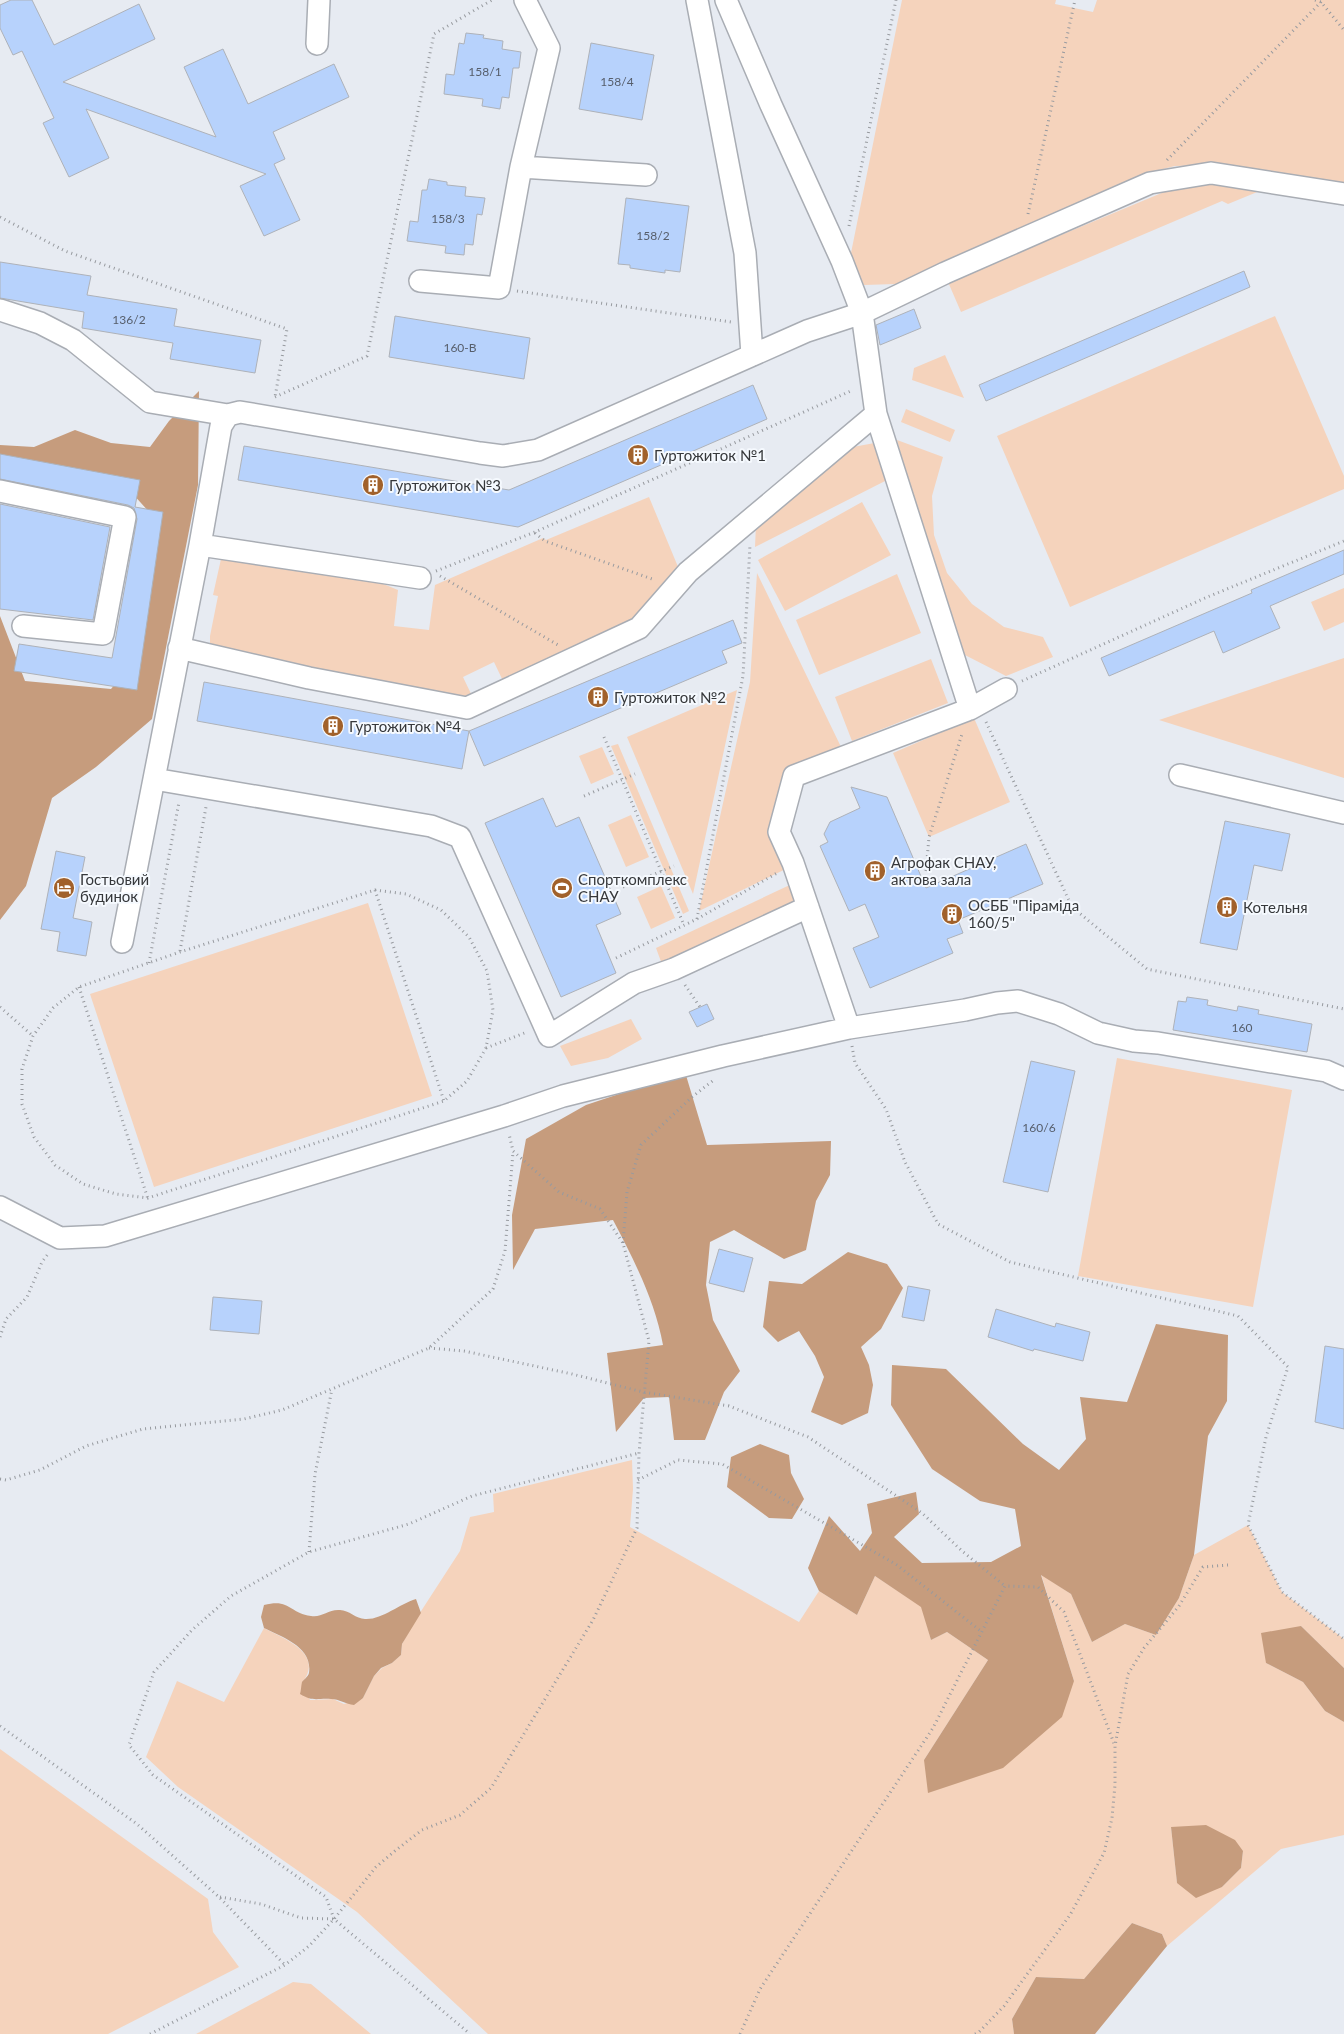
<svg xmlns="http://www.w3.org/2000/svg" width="1344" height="2034" viewBox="0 0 1344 2034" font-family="Lato,sans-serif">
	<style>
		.green { fill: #f5d3bc; fill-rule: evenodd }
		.forest { fill: #c69c7d }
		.building { fill: #b7d2fc; stroke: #aeb2b9 }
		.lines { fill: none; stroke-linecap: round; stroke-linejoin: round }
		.minor-casing { stroke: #a9adb4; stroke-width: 24 }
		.path { stroke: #979a9f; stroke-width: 3; stroke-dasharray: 1 4; stroke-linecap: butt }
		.minor { stroke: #fff; stroke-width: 21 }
		.labels { text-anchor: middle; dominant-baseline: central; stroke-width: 4; stroke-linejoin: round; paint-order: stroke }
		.number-label { font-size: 12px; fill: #565e6b }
		.poi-label { font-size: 15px; fill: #36383b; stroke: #f5f9fe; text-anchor: start }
	</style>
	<rect width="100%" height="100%" fill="#e7ebf2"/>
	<path class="green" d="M902,0h154l-1,4 38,8 4,-12h247v184l-135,-19 -34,1 -28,7 -251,111 -32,1 -14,-27z
		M1218,181l49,7 -39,16 -6,-3 -261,111 -13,-30 228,-95z
		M1275,316l69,160v13l-274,118 -73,-171z
		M945,355l19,43 -52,-18 2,-12z
		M906,409l49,21 -5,12 -49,-20z
		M897,440l46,17 -11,39 2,39 13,38 25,31 32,23 39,10 10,20 -47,19 -45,-23 -10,-9z
		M880,442l11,36 -136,69 1,-23 97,-77z
		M649,497l32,77 -41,40 -27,19 -109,50 -10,-21 -31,15 10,21 -263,-49v-13l8,-40 -5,-1 8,-36 160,24 17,7 -4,36 35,4 6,-45 108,-47 3,2z
		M862,502l29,53 -106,56 -27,-51z
		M757,573l85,176 -47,23 -16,65 11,30 -91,44 51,-229z
		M897,574l24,59 -102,42 -23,-55z
		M1344,588v34l-20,9 -13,-29z
		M1344,658v120l-185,-58z
		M931,659l17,44 -96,38 -17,-44z
		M737,690l-44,204 -66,-157z
		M974,718l36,84 -81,35 -36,-84z
		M618,744l71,167 -6,3 -72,-168z
		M602,747l12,27 -23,10 -12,-28z
		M631,815l18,42 -23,10 -18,-42z
		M794,883l6,18 -137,66 -7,-19z
		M661,886l14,32 -24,11 -14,-32z
		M368,903l64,193 -278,91 -64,-193z
		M631,1019l11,20 -34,19 -37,8 -11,-20z
		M1117,1058l175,32 -39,217 -175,-31z
		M632,1460l1,29 -3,38 169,95 20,-31 38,24 18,-39 47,31 9,33 16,-8 41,28 -64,100 150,-79 -33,-107 30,20 21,48 33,-18 31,11 23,-37 15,-43 54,-30 34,67 62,47v29l-43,-42 -35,37 37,19 22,29 19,11v113l-63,14 -114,97 -5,-12 -30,-11 -48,56 -48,-2 -24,42 2,15h-526l-131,-122 -179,-125 -32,-30 31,-76 47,21 40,-74c21,11 61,26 38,55l8,17 23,-1 11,5 19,-6 11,-22 8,-8 10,-5 9,-8 1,-11 12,-22 46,-71 10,-34 24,-5 -1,-18zM1171,1827l72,24 -2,17 -19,19 -45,-4z
		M0,1749l208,150 5,33 26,35 -131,67h-108z
		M293,1982l18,2 60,50h-175z"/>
	<path class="forest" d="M199,391l-1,94 -46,234 -56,48 -44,31 -26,88 -26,34v-304l25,65 86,8 30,-36 19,-129 -38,-42 -122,-23v-14l34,2 41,-17 36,13 39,4 19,-26z
		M685,1072l22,73 124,-4 -1,34 -14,26 -10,49 -22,9 -50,-29 -24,12 -4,43 7,35 27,51 -16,21 -19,48h-31l-5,-43 -25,1 -28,34 -9,-79 56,-8c-8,-44 -29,-85 -50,-125l-78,9 -22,41 -1,-55 14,-76 60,-34z
		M848,1252l39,12 16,24 -22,41 -20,18 8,18 4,20 -5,28 -26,12 -31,-13 13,-35 -9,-21 -16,-25 -21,11 -15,-15 6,-46 33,3z
		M1156,1324l72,11 -1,66 -19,35 -14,119 -15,43 -23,37 -31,-11 -33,18 -21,-48 -30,-19 33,106 -12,36 -59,51 -75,25 -4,-33 64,-100 -41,-28 -16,8 -10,-33 -46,-31 -18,39 -38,-24 -11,-23 21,-52 31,35 12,-18 -5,-29 49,-12 3,22 -25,23 28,26 69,-1 30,-16 -6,-37 -35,-8 -48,-32 -41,-64 1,-40 54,4 77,75 36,26 27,-31 -6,-42 47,5z
		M760,1444l29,11 2,18 13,26 -12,20 -23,-1 -42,-31 4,-30z
		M416,1599l5,14 -19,31 -1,11 -9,8 -11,5 -7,8 -11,22 -9,7c-8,-1 -15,-6 -23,-6 -14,-1 -18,3 -31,-5 1,-3 1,-8 2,-12 2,-3 6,-5 7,-9 4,-26 -27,-36 -45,-45l-3,-11 3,-12c26,-7 25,8 47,11 11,2 17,-7 29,-6 9,0 16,9 25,9 17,1 34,-15 51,-20z
		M1301,1626l43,42v54l-19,-11 -22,-29 -37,-19 -5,-30z
		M1206,1825l29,15 8,11 -2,17 -19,19 -26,11 -19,-15 -6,-56z
		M1132,1923l30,11 5,12 -72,88h-81l-2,-15 24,-42 48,2z"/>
	<path class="building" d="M11,0h21l22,45 85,-41 16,35 -92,43 153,55 -32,-70 39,-18 25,55 86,-40 15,33 -76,35 12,27 -11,5 26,56 -36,16 -24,-50 26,-12 -180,-65 23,49 -40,19 -26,-54 11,-5 -32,-67 -9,4 -13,-27v-23z
		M466,33l18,2 -1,3 20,3 -1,8 19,3 -2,16h-6l-4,30 -7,-1 -2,12 -18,-3 1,-7 -39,-5 2,-20 8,1 5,-32 5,1z
		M591,43l63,12 -12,65 -63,-11z
		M429,179l18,3v3l19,2 -1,9 20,2 -3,17 -5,-1 -4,31 -8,-1 -1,11 -19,-2 1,-7 -39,-5 3,-20 8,1 4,-32h5z
		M626,198l63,8 -9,66 -15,-2v3l-35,-5v-3l-12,-1z
		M0,262l91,14 -4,19 90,14 -3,17 87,14 -6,33 -85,-14 3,-16 -91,-15 2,-16 -84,-14z
		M1244,271l6,16 -264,114 -7,-16z
		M914,309l7,19 -41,17 -4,-20z
		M395,316l135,22 -6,41 -135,-22z
		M753,385l14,34 -249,108 -280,-47 6,-34 265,44z
		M0,454l140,26 -5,27 28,5 -26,178 -123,-19 5,-27 93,14 25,-139 -3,-11 -6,-3 -128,-26z
		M0,504l110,23 -17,93 -93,-11z
		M1344,550v24l-74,32 10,22 -57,25 -9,-22 -105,45 -8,-18 151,-65 -1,-3z
		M733,620l9,23 -20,8 5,12 -243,103 -15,-35z
		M204,682l265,49 -7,38 -265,-48z
		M851,787l36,10 39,91 100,-44 17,40 -85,36 5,13 -16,6 6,14 -83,35 -17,-40 26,-11 -14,-33 -16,7 -29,-65 8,-4 -4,-8 6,-12 30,-14z
		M543,798l13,29 23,-10 42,97 -25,11 20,48 -55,24 -76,-174z
		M1225,821l65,13 -8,37 -28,-6 -17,85 -37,-7z
		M56,851l29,6 -12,61 19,4 -6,34 -29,-5 3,-19 -19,-3z
		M1187,997l21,3 -1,5 30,6 1,-5 21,4 -1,4 54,10 -5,28 -134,-22 5,-29 8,1z
		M707,1004l7,15 -17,8 -8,-15z
		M1031,1061l44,10 -27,121 -45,-10z
		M719,1249l34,9 -9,34 -35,-9z
		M908,1286l22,4 -6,31 -22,-4z
		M213,1297l49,4 -3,33 -49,-4z
		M996,1309l59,18 1,-4 34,9 -7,29 -49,-12 -1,2 -45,-14z
		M1325,1346l19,3v80l-29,-7z"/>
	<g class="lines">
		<g class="minor-casing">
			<path id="minor" d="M697,0l48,253 7,102
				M317,44l2,-44
				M521,167l125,8
				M420,281l79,7 22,-121 28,-119 -24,-48
				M0,310l40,13 33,17 77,62 78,13
				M0,491l125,26 -22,117 -80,-8
				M200,545l220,33
				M179,648l130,30 158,30 172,-80 49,-56 188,-158 -14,-101 -20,-52 -71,-156 -45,-105
				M970,709l36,-20
				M1180,775l164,38
				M808,907l-134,62 -40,14 -85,53 -89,-199 -29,-11 -277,-47 46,-234 21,-119 7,-11 12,-3 240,41 23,3 35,-6 269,-119 55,-18 83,-40 205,-90 61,-10 133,21
				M122,942l32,-163
				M849,1028l-56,-165 -14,-31 15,-56 176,-67 -94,-295
				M0,1207l60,31 45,-2 399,-120 59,-20 160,-40 126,-28 116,-18 32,-7 21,-2 41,13 39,19 36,8 24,2 168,28 18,8"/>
		</g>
		<path class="path" d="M1315,0l6,2 23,28
			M1167,160l156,-160
			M1028,214l47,-214
			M0,217l65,34 222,78 -12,68
			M849,226l47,-226
			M517,291l214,31
			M275,397l92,-41 67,-322 58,-34
			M535,533l10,8 110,39
			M436,571l99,-39 318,-142
			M440,576l118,69
			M1022,681l183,-83 139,-57
			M986,722l86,185 75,62 197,40
			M604,737l80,188
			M584,796l51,-22
			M926,871l3,-34 33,-103
			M623,887l51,-21
			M375,890l31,4 35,16 28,27 18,34 6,39 -7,38 -19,33 -23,20 -296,97 -32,-4 -33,-10 -28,-19 -21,-28 -12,-33v-35l11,-33 20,-28 26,-21 101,-35z
			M375,890l69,211
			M697,919l46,-243 7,-131
			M180,951l26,-144
			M616,958l81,-39 80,-46
			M149,963l30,-161
			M685,985l15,22
			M79,987l69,212
			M0,1007l33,29
			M852,1046l3,17 31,46 19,53 33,62 72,38 228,54 50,51 -22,70 -18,88 34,67 62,47
			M486,1048l41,-16
			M623,1243l4,-51 14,-47 51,-48 23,-18
			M0,1337l6,-18 21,-22 15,-35 6,-8
			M429,1348l35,3 108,23 71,18 86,14 79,31 114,76 40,38 43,35
			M0,1479l6,1 34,-10 46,-24 57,-17 101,-10 38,-9 147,-62 64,-59 12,-38 8,-99
			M638,1480l40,-20 44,4 175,101 85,67
			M309,1552l6,-78 17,-85
			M0,1726l137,98 82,73 66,68
			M220,1897l41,7 40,14 33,1 136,115
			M334,1919l-8,-22 -173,-122 -24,-30 25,-73 38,-42 39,-34 78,-44 100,-28 63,-28 167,-43
			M150,2034l135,-69 24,-19 25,-27 42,-52 20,-17 26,-20 38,-15 31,-27 102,-168 44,-92 2,-75 10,-112 -26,-98 -23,-34 -41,-17 -46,-41 -4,-17
			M740,2034l20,-45 173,-261 72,-142 33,1 26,25 51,134
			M975,2034l4,-2 25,-26 66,-91 34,-62 8,-35 3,-33v-39l13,-72 16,-26 35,-42 24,-39 25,-2"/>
		<use href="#minor" class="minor"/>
	</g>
	<defs>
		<g id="building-disc" transform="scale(1.125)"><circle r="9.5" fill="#a1612b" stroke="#f5f9fe"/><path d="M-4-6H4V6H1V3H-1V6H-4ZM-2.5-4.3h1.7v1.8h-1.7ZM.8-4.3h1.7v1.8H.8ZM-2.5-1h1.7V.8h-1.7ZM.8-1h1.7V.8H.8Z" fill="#fff"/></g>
		<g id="hotel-disc" transform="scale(1.125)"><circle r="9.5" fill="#a1612b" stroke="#f5f9fe"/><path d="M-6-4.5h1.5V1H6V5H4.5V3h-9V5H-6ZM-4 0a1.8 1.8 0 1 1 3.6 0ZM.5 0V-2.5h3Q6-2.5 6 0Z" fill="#fff"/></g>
		<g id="stadium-disc" transform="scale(1.125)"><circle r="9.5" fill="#a1612b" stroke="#f5f9fe"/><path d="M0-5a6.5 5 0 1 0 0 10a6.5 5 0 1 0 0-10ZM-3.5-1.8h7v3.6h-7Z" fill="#fff"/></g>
	</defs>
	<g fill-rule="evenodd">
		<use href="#building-disc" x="638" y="455"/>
		<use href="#building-disc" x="373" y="485"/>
		<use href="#building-disc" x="598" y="697"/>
		<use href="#building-disc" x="333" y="726"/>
		<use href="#building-disc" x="875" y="871"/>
		<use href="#hotel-disc" x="64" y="888"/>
		<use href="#stadium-disc" x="562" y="888"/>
		<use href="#building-disc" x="1227" y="907"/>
		<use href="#building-disc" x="952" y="914"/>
	</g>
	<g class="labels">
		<g class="number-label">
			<text x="485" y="71">158/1</text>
			<text x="617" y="81">158/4</text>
			<text x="448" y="218">158/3</text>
			<text x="653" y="235">158/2</text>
			<text x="129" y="319">136/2</text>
			<text x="460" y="347">160-В</text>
			<text x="1242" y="1027">160</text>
			<text x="1039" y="1127">160/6</text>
		</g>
		<g class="poi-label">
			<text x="654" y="455">Гуртожиток №1</text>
			<text x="389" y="485">Гуртожиток №3</text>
			<text x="614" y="697">Гуртожиток №2</text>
			<text x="349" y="726">Гуртожиток №4</text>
			<text x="891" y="862">Агрофак СНАУ,<tspan x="891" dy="17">актова зала</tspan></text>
			<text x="80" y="879">Гостьовий<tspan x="80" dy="17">будинок</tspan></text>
			<text x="578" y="879">Спорткомплекс<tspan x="578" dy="17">СНАУ</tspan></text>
			<text x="968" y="905">ОСББ "Піраміда<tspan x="968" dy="17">160/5"</tspan></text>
			<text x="1243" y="907">Котельня</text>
		</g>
	</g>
</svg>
